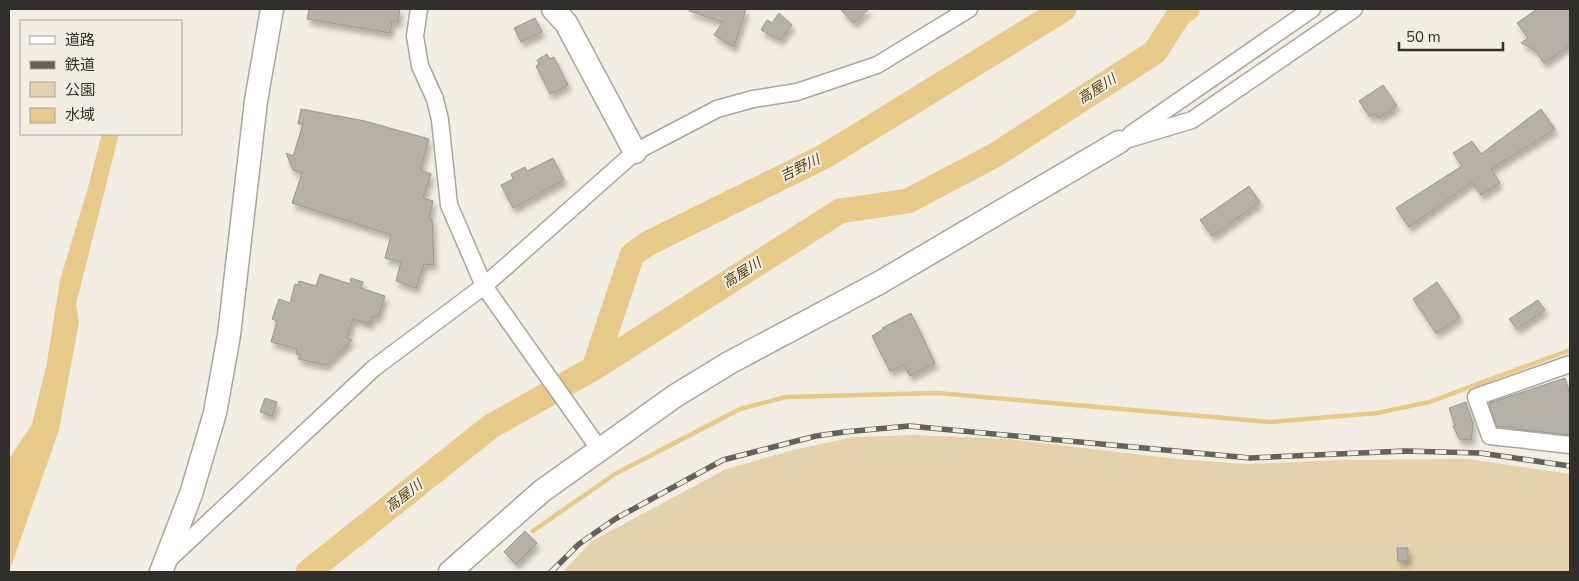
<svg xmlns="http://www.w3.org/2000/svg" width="1579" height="581" viewBox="0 0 1579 581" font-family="'Nunito Sans','Noto Sans JP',sans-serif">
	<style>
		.green { fill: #e5d2ac }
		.water { fill: #e7c989 }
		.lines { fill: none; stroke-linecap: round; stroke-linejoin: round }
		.stream { stroke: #e7c989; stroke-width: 4.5 }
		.river { stroke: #e7c989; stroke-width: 25 }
		.building { fill: #b5b1a7; stroke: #9b978d; filter: url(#shadow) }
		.street-casing { stroke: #aaa59c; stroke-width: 19 }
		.secondary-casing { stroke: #aaa59c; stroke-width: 25 }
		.street { stroke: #fff; stroke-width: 16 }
		.secondary { stroke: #fff; stroke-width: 22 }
		.rail-casing { stroke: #64625d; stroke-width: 5.5 }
		.rail { stroke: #f3eee4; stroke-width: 4; stroke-dasharray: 11; stroke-linecap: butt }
		.labels { text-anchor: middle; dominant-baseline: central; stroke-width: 4; stroke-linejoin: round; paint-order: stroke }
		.water-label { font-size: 14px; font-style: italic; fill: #533f0b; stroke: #f3eee4 }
	</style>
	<defs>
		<filter id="shadow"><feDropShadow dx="3" dy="5.5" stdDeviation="2.5" flood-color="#0004"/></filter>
	</defs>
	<rect width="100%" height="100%" fill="#f3eee4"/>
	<path class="green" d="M914,435l94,4 169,20 69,5 94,-4 128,-1 102,15v98h-1007l29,-31 134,-72 63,-18 64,-14z"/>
	<path class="water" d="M102,134h17l-43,170 3,18 -20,108 -50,142v-113l23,-35 15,-62 13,-82 27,-89z"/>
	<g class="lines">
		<path class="stream" d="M533,531l82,-57 125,-65 46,-12 151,-4 333,29 107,-9 52,-11 141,-52"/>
		<path class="river" d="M594,368l38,-113 15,-11 178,-88 239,-147
			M308,572l182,-145 104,-59 246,-157 68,-10 89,-47 158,-102 27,-42 5,-1"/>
	</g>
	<path class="building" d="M309,9h91l-2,13 -6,-1 -2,12 -83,-14z
		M690,9h56l-12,38 -20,-12 9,-13 -34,-11z
		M840,9h29l-15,14z
		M1537,9h33v36l-26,18 -9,-13 -14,-7 7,-5 -11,-15z
		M779,13l13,12 -12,15 -19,-10 6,-10 5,3z
		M535,18l7,14 -21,10 -7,-14z
		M547,54l3,5 4,-2 14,28 -18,9 -14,-28 3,-2 -2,-4z
		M1383,85l14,21 -19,12 -3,-5 -5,4 -11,-16z
		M301,109l64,12 64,18 -9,31 11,4 -8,24 10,3 -4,18h3l2,46 -10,-1 -8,24 -20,-7 5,-19 -16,-4 6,-23 -99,-32 10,-30 -9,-3 -7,-17 7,3 10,-32h-5z
		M1541,109l14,20 -64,40 9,14 -19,12 -9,-13 -63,45 -13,-19 66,-42 -9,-13 19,-12 9,13z
		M553,158l11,22 -51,28 -12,-23 12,-6 -2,-5 14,-7 2,4z
		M1249,186l11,16 -48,34 -12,-16z
		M320,274l30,10 1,-6 12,4 -2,6 24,8 -7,21 -5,-1 -3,8 -17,-5 -6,19 5,2 -26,25 -28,-6 2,-4 -4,-1 1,-5 -26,-7 6,-21 -5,-2 7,-20 11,4 5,-19 3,1 1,-4 17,5z
		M1437,282l23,35 -24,16 -23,-34z
		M1538,300l7,10 -28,19 -8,-10z
		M911,313l24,50 -25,13 -6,-11 -14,6 -18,-35 11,-7 -1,-1z
		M1565,378l5,16v41l-55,-6 -1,-2h-17l-8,-24z
		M265,398l12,4 -5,14 -12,-4z
		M1466,402l7,22 -2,16 -12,-1 -6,-13h2l-6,-18z
		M525,531l12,12 -21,21 -12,-12z
		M1397,548h11v13h-10z"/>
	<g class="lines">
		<g class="street-casing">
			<path id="street" d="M419,9l-4,27 5,30 15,33 5,21 9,85 35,81 116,164
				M1131,134l181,-125
				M1119,142l73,-22 162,-111
				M1570,364l-94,33 14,39 80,9
				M167,561l207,-193 110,-82 151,-134 82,-43 36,-10 44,-7 80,-27 92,-56"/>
		</g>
		<g class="secondary-casing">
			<path id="secondary" d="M553,9l13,14 69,129
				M161,572l30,-78 24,-81 14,-78 27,-234 16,-92
				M450,572l92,-81 133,-95 54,-33 150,-80 240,-141"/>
		</g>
		<use href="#street" class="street"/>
		<use href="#secondary" class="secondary"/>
		<g class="rail-casing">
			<path id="rail" d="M551,572l28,-28 36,-25 108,-59 93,-24 28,-4 65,-6 341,32 155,-7 75,2 90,13"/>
		</g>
		<use href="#rail" class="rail"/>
	</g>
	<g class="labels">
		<g class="water-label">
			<text transform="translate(1097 89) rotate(-33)">高屋川</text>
			<text transform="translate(800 168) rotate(-26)">吉野川</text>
			<text transform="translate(742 273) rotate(-32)">高屋川</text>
			<text transform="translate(404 496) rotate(-38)">高屋川</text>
		</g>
	</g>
	<rect width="1579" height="581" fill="none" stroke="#312f2c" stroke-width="20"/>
	<rect x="20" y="20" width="162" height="115" fill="#f3eee4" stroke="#a5a29a"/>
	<rect x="30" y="36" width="25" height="8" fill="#ffffff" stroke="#a5a29a"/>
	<text x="65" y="45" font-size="15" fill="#312f2c">道路</text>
	<rect x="30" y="61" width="25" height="8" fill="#64625d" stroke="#a5a29a"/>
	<text x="65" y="70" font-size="15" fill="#312f2c">鉄道</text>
	<rect x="30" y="82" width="25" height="15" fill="#e5d2ac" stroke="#a5a29a"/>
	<text x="65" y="95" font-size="15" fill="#312f2c">公園</text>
	<rect x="30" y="108" width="25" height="15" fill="#e7c989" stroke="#a5a29a"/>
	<text x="65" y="120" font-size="15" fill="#312f2c">水域</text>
	<path d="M1399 42v8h104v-8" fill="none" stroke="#312f2c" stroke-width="2.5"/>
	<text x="1406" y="42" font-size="15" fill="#312f2c" stroke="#f3eee4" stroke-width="4" paint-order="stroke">50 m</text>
</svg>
